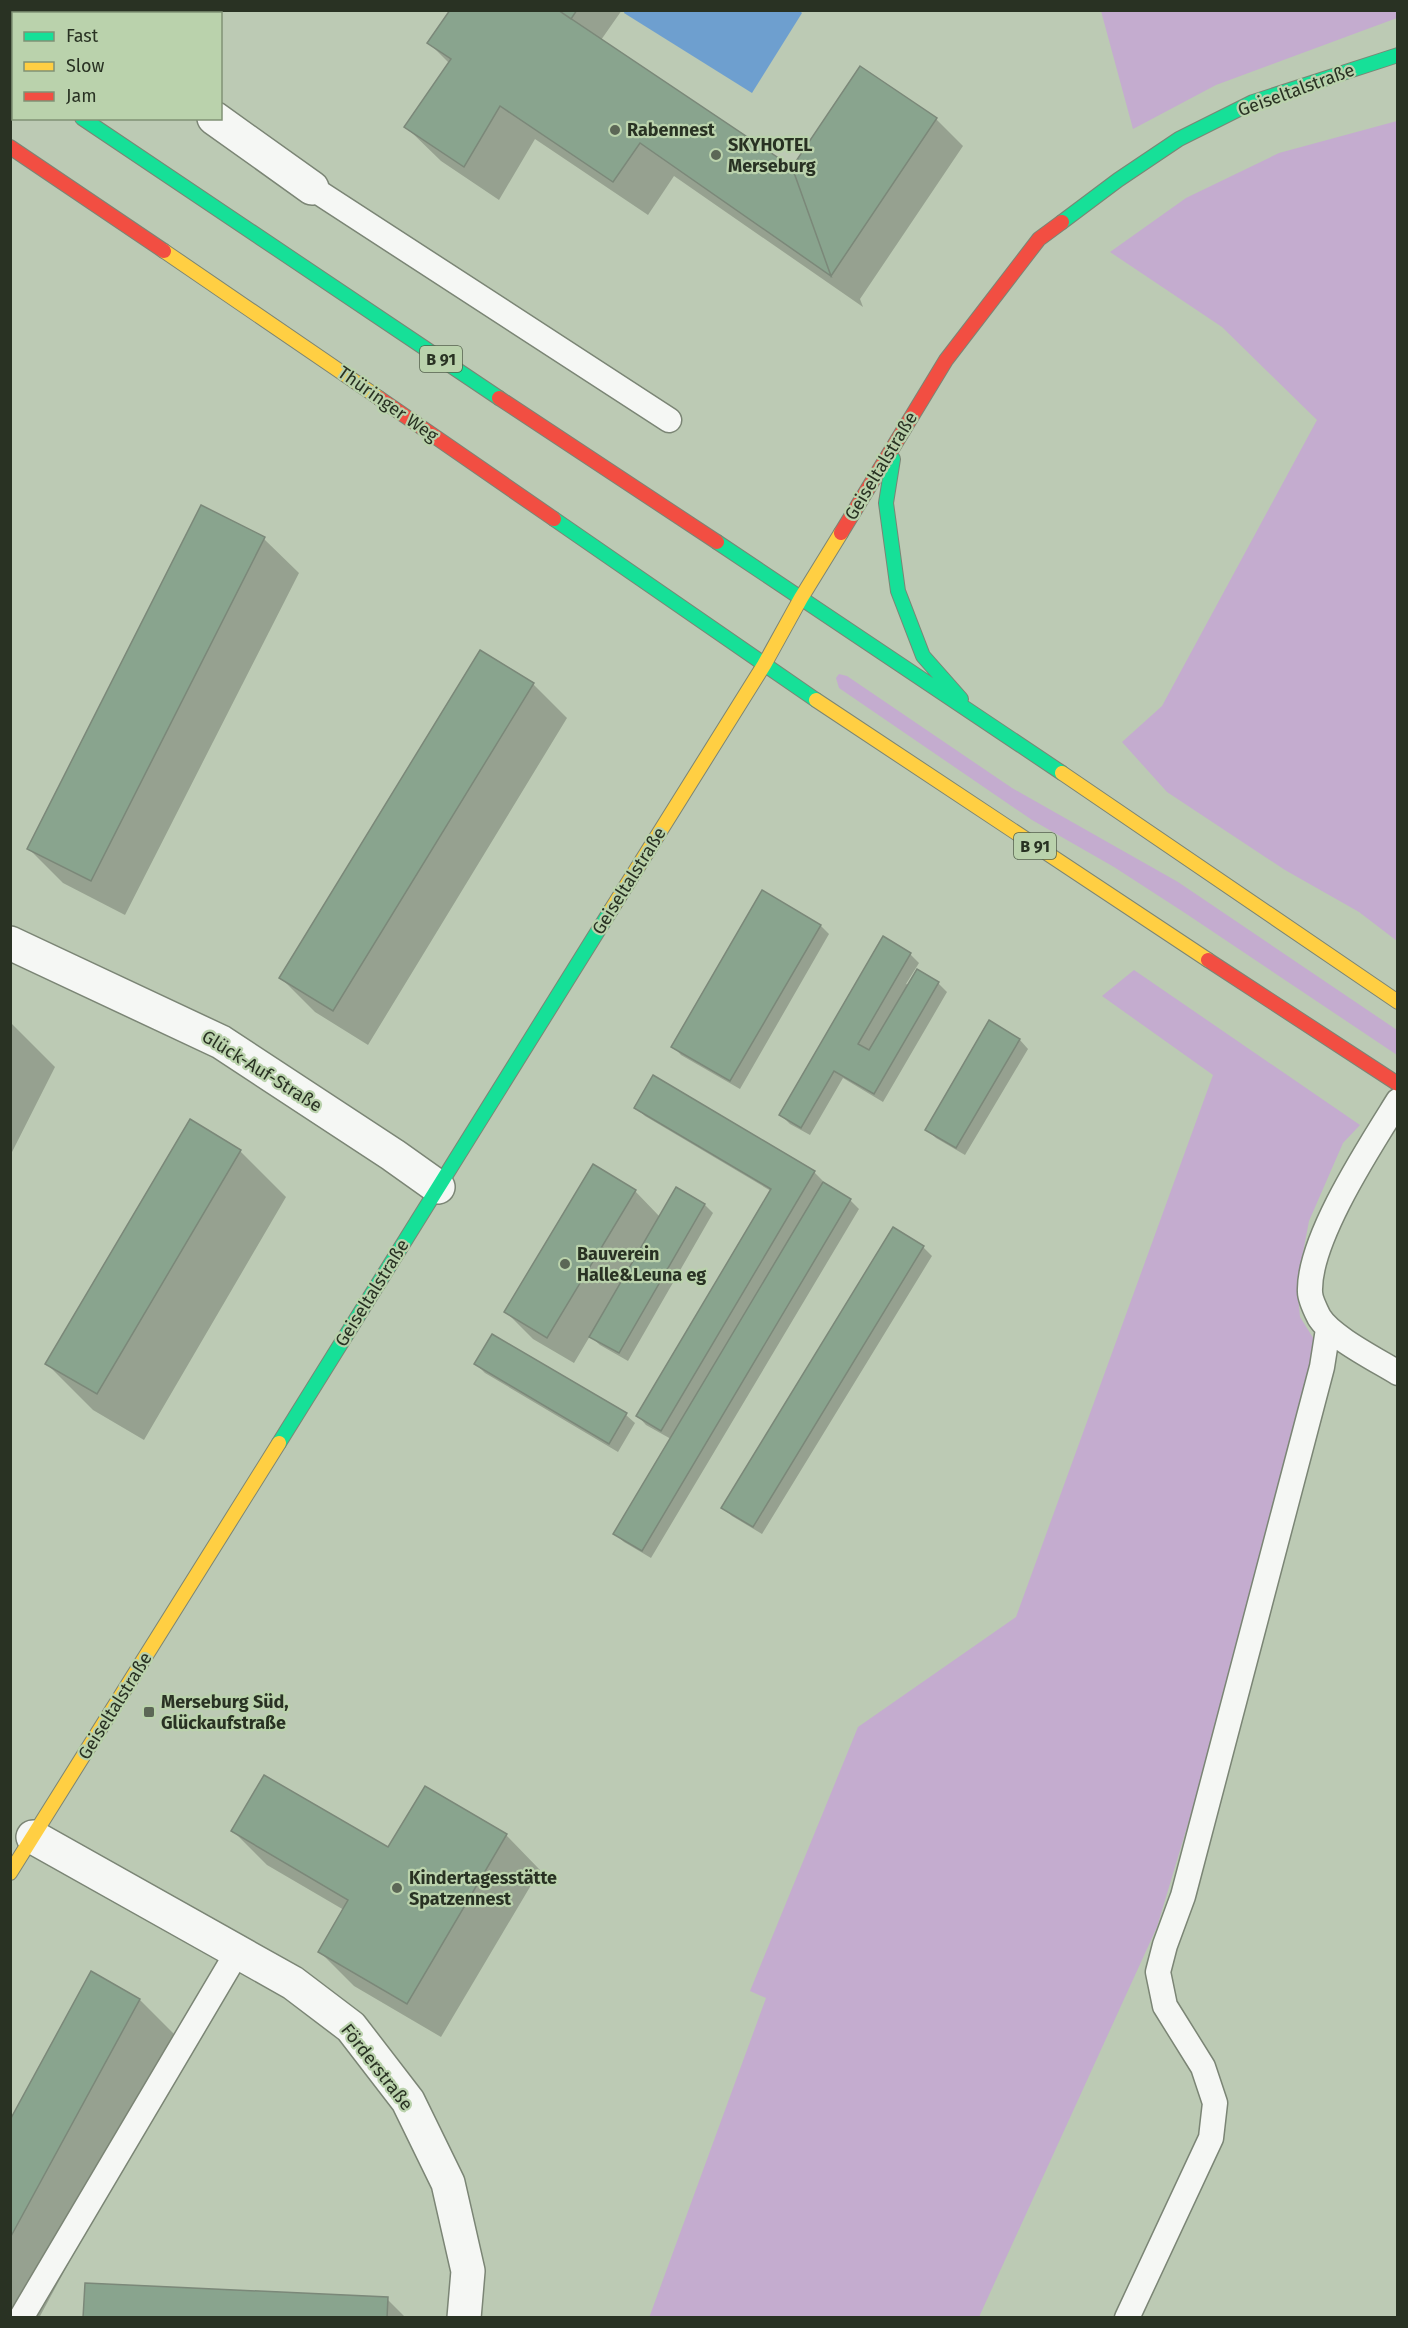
<svg xmlns="http://www.w3.org/2000/svg" width="1408" height="2328" viewBox="0 0 1408 2328" font-family="'Fira Sans',sans-serif">
	<style>
		.green { fill: #c4accf }
		.water { fill: #6e9fcf }
		.shadow { fill: #0003 }
		.building { fill: #89a48e; stroke: #7b8879; stroke-width: 1.5 }
		.lines { fill: none; stroke-linecap: round; stroke-linejoin: round }
		.lane-casing { stroke: #7b8575; stroke-width: 27 }
		.street-casing { stroke: #7b8575; stroke-width: 36 }
		.fast-casing { stroke: #7b8575; stroke-width: 16 }
		.slow-casing { stroke: #7b8575; stroke-width: 16 }
		.jam-casing { stroke: #7b8575; stroke-width: 16 }
		.lane { stroke: #f5f7f4; stroke-width: 24 }
		.street { stroke: #f5f7f4; stroke-width: 33 }
		.fast { stroke: #16e098; stroke-width: 14 }
		.slow { stroke: #ffcf43; stroke-width: 14 }
		.jam { stroke: #f24e42; stroke-width: 14 }
		.poi-dot { fill: #5c6756; stroke: #bad2ac; stroke-width: 2 }
		.labels { text-anchor: middle; dominant-baseline: central; stroke-width: 4.5; stroke-linejoin: round; paint-order: stroke }
		.shield { fill: #bad2ac; stroke: #54624c; stroke-width: 1.5 }
		.shield-label { font-size: 16px; font-weight: bold; fill: #293223 }
		.street-label { font-size: 18px; fill: #293223; stroke: #bad2ac }
		.poi-label { font-size: 18px; font-weight: bold; fill: #293223; stroke: #bad2ac; text-anchor: start }
	</style>
	<rect width="100%" height="100%" fill="#bccab4"/>
	<path class="green" d="M1397,10v8l-181,67 -83,44 -32,-118z
		M1397,121h1l-1,820 -38,-29 -74,-42 -118,-78 -45,-50 40,-36 155,-286 -95,-93 -112,-75 76,-54 93,-45z
		M839,674l8,2 165,112 166,94 219,148v25l-212,-142 -71,-46 -82,-47 -193,-132 -3,-10z
		M1134,970l226,155 -17,18 -34,78 -12,63 3,33 17,27 -76,303 -84,280 -178,390 -330,1 117,-320 -16,-7 108,-264 158,-110 197,-542 -111,-79z"/>
	<path class="water" d="M625,10h174l3,3 -50,80 -128,-80z"/>
	<path class="shadow" d="M486,10h136l-21,30 192,130 143,-51 27,27 -103,153 3,8 -189,-131 -26,39 -113,-76 -36,61 -58,-39 -35,-34 43,-64 -20,-20z
		M202,507l62,32 35,34 -174,342 -62,-32 -35,-35z
		M533,684l34,34 -199,327 -53,-33 -34,-34z
		M821,926l8,8 -89,155 -59,-34 -8,-9z
		M910,954l9,9 -13,21 3,1 8,-14 21,12 9,9 -64,110 -40,-24 -33,57 -20,-11 -9,-9z
		M10,1022l45,45 -45,89z
		M989,1022l31,18 8,9 -63,106 -29,-17 -9,-9z
		M653,1077l161,95 9,9 -1,2 28,17 9,9 -208,349 -27,-16 -9,-8 56,-95 -25,-14 -8,-9 133,-225 -126,-75 -9,-9z
		M240,1151l46,46 -142,243 -51,-30 -46,-46z
		M635,1191l25,26 45,-12 8,8 -85,148 -28,-16 -10,-9 -16,27 -41,-24 -27,-27z
		M893,1229l30,18 9,9 -170,278 -30,-18 -9,-8z
		M492,1336l134,79 9,8 -17,29 -133,-79 -9,-9z
		M233,1831l155,18 118,-14 34,35 -99,167 -87,-51 -34,-34 24,-42 -77,-45z
		M140,2000l46,46 -147,272h-29v-195z
		M387,2299l19,19h-321z"/>
	<path class="building" d="M450,10h108l234,157 39,109 -191,-133 -27,39 -113,-76 -36,61 -60,-40 47,-68 -24,-16z
		M558,10h19l-6,9z
		M860,66l77,52 -106,158 -39,-109z
		M201,505l64,32 -174,344 -64,-32z
		M480,650l54,33 -201,328 -54,-33z
		M762,890l59,35 -91,156 -59,-34z
		M883,936l28,17 -53,91 11,6 48,-81 22,13 -65,112 -40,-23 -33,57 -22,-13z
		M989,1020l31,19 -64,109 -31,-18z
		M653,1075l162,96 -154,260 -25,-15 135,-227 -137,-81z
		M190,1119l51,31 -144,244 -52,-30z
		M593,1164l43,26 -89,148 -43,-26z
		M823,1182l28,17 -209,352 -29,-17z
		M676,1187l29,17 -86,149 -30,-16z
		M893,1227l31,19 -171,281 -32,-19z
		M492,1334l135,79 -18,31 -135,-80z
		M264,1775l124,72 37,-61 82,48 -100,170 -89,-52 30,-52 -117,-69z
		M91,1971l49,28 -130,239v-118z
		M85,2283l303,14 -1,21h-304z"/>
	<g class="lines">
		<g class="lane-casing">
			<path id="lane" d="M175,14l2,-4
				M312,188l357,232
				M1398,1101c-28,45 -90,139 -88,191 0,7 6,19 9,25 12,20 58,43 79,56
				M21,2318l217,-367
				M1127,2318l84,-180 4,-35 -12,-36 -38,-61 -7,-34 7,-27 18,-49 139,-529 6,-38"/>
		</g>
		<g class="street-casing">
			<path id="street" d="M61,10l4,4
				M214,118l98,70
				M10,943l211,99 172,113 45,32
				M33,1837l260,146 58,44 57,74 40,82 20,88 -4,47"/>
		</g>
		<g class="fast-casing">
			<path id="fast" d="M82,118l417,280
				M1062,222l56,-42 61,-41 74,-37 145,-47
				M893,459l-7,44 12,88 25,65 38,43
				M554,519l262,181
				M717,542l345,231
				M279,1443l332,-533"/>
		</g>
		<g class="slow-casing">
			<path id="slow" d="M10,70l4,2
				M164,251l215,147
				M816,700l392,260
				M1062,773l336,229
				M611,910l153,-245 37,-67 40,-65
				M10,1873l269,-430"/>
		</g>
		<g class="jam-casing">
			<path id="jam" d="M10,147l154,104
				M379,398l175,121
				M499,398l218,144
				M841,533l105,-173 93,-121 23,-17
				M1208,960l190,124"/>
		</g>
		<use href="#lane" class="lane"/>
		<use href="#street" class="street"/>
		<use href="#fast" class="fast"/>
		<use href="#slow" class="slow"/>
		<use href="#jam" class="jam"/>
	</g>
	<g class="poi-dot">
		<circle cx="615" cy="130" r="6"/>
		<circle cx="716" cy="155" r="6"/>
		<circle cx="565" cy="1264" r="6"/>
		<rect x="143" y="1706" width="12" height="12" rx="3"/>
		<circle cx="397" cy="1888" r="6"/>
	</g>
	<g class="labels">
		<g class="shield">
			<rect x="420" y="346" width="42" height="26" rx="4.5"/>
			<rect x="1014" y="833" width="42" height="26" rx="4.5"/>
		</g>
		<g class="shield-label">
			<text x="441" y="359">B 91</text>
			<text x="1035" y="846">B 91</text>
		</g>
		<g class="street-label">
			<text transform="translate(1296 90) rotate(-20)">Geiseltalstraße</text>
			<text transform="translate(388 404) rotate(35)">Thüringer Weg</text>
			<text transform="translate(881 466) rotate(-59)">Geiseltalstraße</text>
			<text transform="translate(629 881) rotate(-58)">Geiseltalstraße</text>
			<text transform="translate(262 1071) rotate(32)">Glück-Auf-Straße</text>
			<text transform="translate(372 1293) rotate(-58)">Geiseltalstraße</text>
			<text transform="translate(115 1706) rotate(-58)">Geiseltalstraße</text>
			<text transform="translate(377 2067) rotate(52)">Förderstraße</text>
		</g>
		<g class="poi-label">
			<text x="627" y="130">Rabennest</text>
			<text x="728" y="145">SKYHOTEL<tspan x="728" dy="21">Merseburg</tspan></text>
			<text x="577" y="1254">Bauverein<tspan x="577" dy="21">Halle&amp;Leuna eg</tspan></text>
			<text x="161" y="1702">Merseburg Süd,<tspan x="161" dy="21">Glückaufstraße</tspan></text>
			<text x="409" y="1878">Kindertagesstätte<tspan x="409" dy="21">Spatzennest</tspan></text>
		</g>
	</g>
	<rect width="1408" height="2328" fill="none" stroke="#293223" stroke-width="24"/>
	<rect x="12" y="12" width="210" height="108" fill="#bad2ac" stroke="#809275" stroke-width="1.5"/>
	<rect x="24" y="32" width="30" height="9" fill="#16e098" stroke="#809275" stroke-width="1.5"/>
	<text x="66" y="42" font-size="18" fill="#293223">Fast</text>
	<rect x="24" y="62" width="30" height="9" fill="#ffcf43" stroke="#809275" stroke-width="1.5"/>
	<text x="66" y="72" font-size="18" fill="#293223">Slow</text>
	<rect x="24" y="92" width="30" height="9" fill="#f24e42" stroke="#809275" stroke-width="1.5"/>
	<text x="66" y="102" font-size="18" fill="#293223">Jam</text>
</svg>
